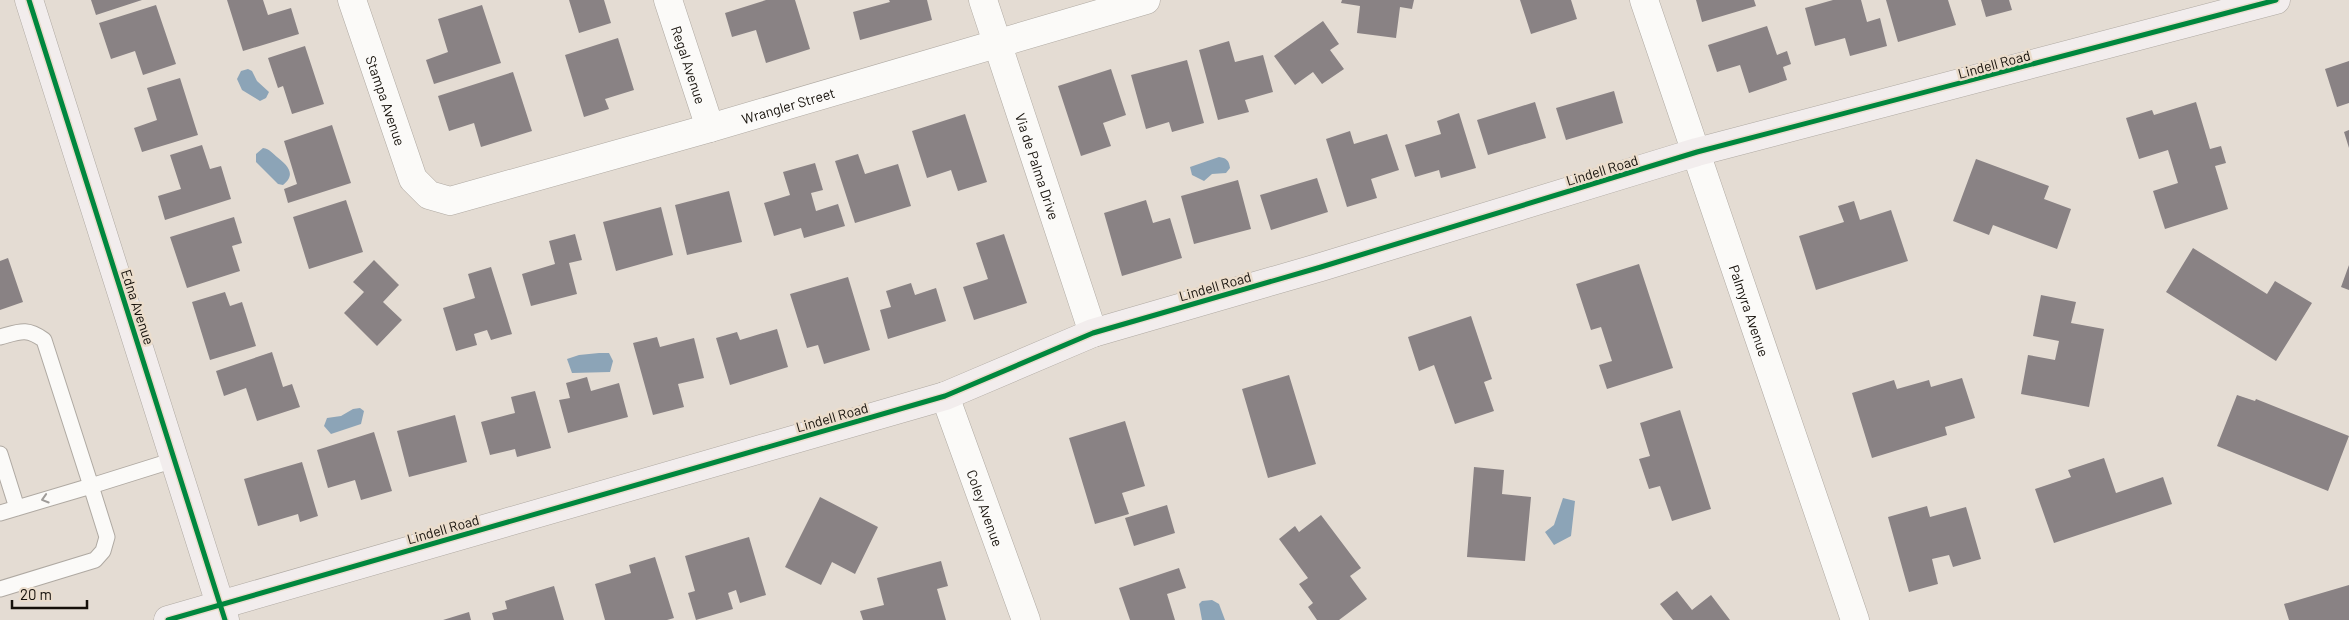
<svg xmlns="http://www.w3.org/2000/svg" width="2349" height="620" viewBox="0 0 2349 620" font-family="Barlow,sans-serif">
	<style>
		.water { fill: #8ca4b7 }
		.building { fill: #898284 }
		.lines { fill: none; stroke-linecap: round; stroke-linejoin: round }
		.lane-casing { stroke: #afa9a2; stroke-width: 17 }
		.street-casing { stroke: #afa9a2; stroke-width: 29 }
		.secondary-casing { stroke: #afa9a2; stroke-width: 29 }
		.lane { stroke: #fbfaf8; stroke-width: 15 }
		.street { stroke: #fbfaf8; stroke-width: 28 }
		.secondary { stroke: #f2eded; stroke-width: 28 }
		.cycleway-casing { stroke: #ebddcc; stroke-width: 8 }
		.cycleway { stroke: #00873e; stroke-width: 5 }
		.oneway { stroke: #9f9c99 }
		.labels { text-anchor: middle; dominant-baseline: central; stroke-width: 5; stroke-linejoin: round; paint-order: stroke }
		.street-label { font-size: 14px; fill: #15100a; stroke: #ebddcc }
	</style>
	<rect width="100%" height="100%" fill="#e4dcd3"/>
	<path class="water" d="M248,69l4,2 5,10 12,11 -3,6 -6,3 -18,-11 -5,-11 4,-8z
		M263,148c7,1 9,5 14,9 10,8 20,17 6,28l-5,-1 -22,-22v-8z
		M1219,157c7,1 10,3 11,11l-4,5 -14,1 -8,7 -12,-6 -2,-8z
		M599,353h10l4,8 -3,11 -38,1 -5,-14 12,-4z
		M360,408l4,3 -3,13 -30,10 -7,-8 3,-8 14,-2 12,-7z
		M1563,498l12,3 -4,35 -17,9 -9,-13 9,-7z
		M1212,600l7,4 6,16h-23l-3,-16 3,-3z"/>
	<path class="building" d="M91,0h51l-46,15z
		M227,0h36l5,15 23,-7 8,26 -56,17z
		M569,0h35l7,23 -32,10z
		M766,0h29l15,49 -44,14 -10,-33 -24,7 -7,-24z
		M889,0h38l5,20 -72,20 -7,-28 37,-10z
		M1342,0h72l-2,9 -12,-2 -4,31 -39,-5 3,-27 -19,-3z
		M1520,0h51l6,19 -46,15z
		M1696,0h58l2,6 -54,16z
		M1833,0h28l6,22 13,-4 7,28 -37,10 -5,-18 -30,8 -10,-38z
		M1886,0h62l8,25 -58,17z
		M1981,0h28l3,10 -26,7z
		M156,5l20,59 -33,11 -8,-24 -24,8 -12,-36z
		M482,5l19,58 -67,21 -8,-24 22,-8 -10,-33z
		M1323,21l16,23 -9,6 14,19 -22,15 -9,-12 -18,13 -21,-29z
		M1767,26l10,29 10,-4 4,13 -8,3 4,13 -38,13 -9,-28 -23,7 -9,-27z
		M618,38l16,52 -29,9 4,10 -25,8 -19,-62z
		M1229,41l6,21 28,-7 10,37 -28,8 4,12 -31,8 -19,-70z
		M305,46l19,58 -32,10 -9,-28 -5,2 -10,-30z
		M1187,60l17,63 -32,9 -3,-10 -23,7 -15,-54z
		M2349,61v42l-12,4 -12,-38z
		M1111,69l15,46 -23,8 8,23 -30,10 -23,-70z
		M513,72l19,59 -51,16 -7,-24 -25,8 -11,-35z
		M180,78l18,57 -56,17 -8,-24 23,-8 -10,-32z
		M1614,91l9,32 -57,17 -10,-32z
		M1535,102l11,36 -58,17 -11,-35z
		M2196,102l14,47 11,-3 5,17 -11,3 13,43 -63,20 -12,-38 25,-8 -10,-33 -29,9 -13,-41 26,-8 2,5z
		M1459,113l17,55 -35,10 -2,-8 -24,7 -10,-32 36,-11 -4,-13z
		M965,114l22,68 -29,9 -7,-21 -24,8 -15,-47z
		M332,125l19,58 -63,20 -4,-14 13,-5 -13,-43z
		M2349,130v18l-5,-16z
		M1350,131l4,13 33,-10 12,36 -28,9 6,19 -30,9 -21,-68z
		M202,145l8,24 11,-3 10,33 -66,21 -7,-24 23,-7 -11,-34z
		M858,154l7,20 33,-10 13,42 -56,17 -20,-62z
		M1976,159l73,27 -5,13 27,10 -14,40 -64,-24 -4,10 -36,-14z
		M815,163l8,27 -12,3 5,18 22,-7 7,22 -41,12 -3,-10 -27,8 -10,-33 26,-8 -7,-23z
		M1317,178l11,34 -57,18 -11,-35z
		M1238,180l13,49 -57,15 -13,-48z
		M729,191l13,51 -55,13 -12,-50z
		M346,200l17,52 -54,17 -16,-52z
		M1146,200l7,23 17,-5 12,40 -60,18 -18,-63z
		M1854,201l6,19 31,-10 17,51 -92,29 -17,-54 45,-14 -6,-16z
		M661,207l12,48 -57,16 -13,-49z
		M234,217l8,26 -10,3 8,25 -53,17 -17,-51z
		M575,234l7,26 -13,3 8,31 -46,12 -9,-32 33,-10 -6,-23z
		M1004,234l23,69 -53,17 -11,-33 25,-8 -12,-36z
		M2193,248l74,46 8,-13 37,22 -36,58 -110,-69z
		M8,258l15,44 -23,8v-49z
		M374,260l25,25 -16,17 19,18 -25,26 -33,-33 20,-21 -11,-10z
		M1639,264l34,104 -66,21 -8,-24 13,-4 -11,-34 -10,3 -15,-46z
		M2349,265v25l-8,-3z
		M491,267l21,67 -21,6 -4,-10 -13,4 3,11 -21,6 -13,-43 32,-10 -7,-24z
		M848,277l22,73 -46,14 -6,-19 -11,3 -17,-54z
		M911,283l4,12 21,-7 10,33 -58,18 -8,-29 11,-3 -5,-16z
		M225,292l5,14 12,-4 14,44 -46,14 -18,-58z
		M2041,295l35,7 -5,21 33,6 -15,78 -68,-13 7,-39 27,5 4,-19 -26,-5z
		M1471,316l21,63 -8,3 10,29 -39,13 -21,-59 -15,6 -11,-34z
		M777,329l11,38 -58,18 -14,-47 21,-6 3,8z
		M657,337l3,10 34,-9 10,40 -26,6 6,23 -31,8 -20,-72z
		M272,352l11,35 9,-3 8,23 -43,14 -11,-33 -22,8 -8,-25z
		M1289,375l27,89 -48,14 -26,-89z
		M587,377l4,14 28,-8 9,34 -60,16 -9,-33 11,-2 -4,-15z
		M1962,378l13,40 -30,9 2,8 -75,23 -20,-65 42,-13 3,9 32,-9 2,7z
		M535,391l16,57 -34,9 -2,-8 -25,6 -9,-33 34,-9 -4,-16z
		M2237,395l18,6 1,-2 93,37 -21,55 -111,-45z
		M1680,410l31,99 -39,12 -12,-35 -11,3 -10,-30 11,-3 -10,-33z
		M455,415l12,47 -58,15 -12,-46z
		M1125,421l20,65 -23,7 7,21 -34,10 -26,-86z
		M374,432l18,59 -31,9 -6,-20 -27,8 -11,-38z
		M2104,458l12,35 47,-16 9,27 -118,39 -19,-54 36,-12 -3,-7z
		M302,462l16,54 -18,6 -2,-8 -40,12 -14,-47z
		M1474,467l30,3 -2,24 29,3 -6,64 -58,-4z
		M820,497l58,30 -23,47 -23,-12 -11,23 -36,-18z
		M1167,505l8,28 -41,13 -9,-28z
		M1927,506l3,11 36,-10 15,52 -28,8 -4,-12 -17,4 6,25 -29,8 -21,-75z
		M1321,515l40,53 -11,8 17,23 -28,21h-22l-9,-13 5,-4 -14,-19 9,-6 -29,-39 16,-13 4,6z
		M749,537l17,58 -26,8 -4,-13 -8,3 5,16 -37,11 -8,-27 7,-2 -10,-35z
		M655,557l19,61 -7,2h-62l-10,-36 36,-11 -2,-8z
		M941,561l7,25 -11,3 9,31h-83l-3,-9 24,-6 -7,-27z
		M1179,568l7,20 -19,6 8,26h-45l-11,-32z
		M2349,585v35h-60l-5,-16z
		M554,586l10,34h-70l-2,-7 15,-4 -2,-8z
		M1677,591l15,19 19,-15 19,25h-57l-13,-16z
		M469,612l2,8h-28z"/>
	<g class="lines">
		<g class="lane-casing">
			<path id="lane" d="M0,337c19,-5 26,-10 44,3l47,146 -91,27
				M0,454l17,54
				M0,589l95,-29 8,-9 4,-14 -16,-51 83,-26"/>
		</g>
		<g class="street-casing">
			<g id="street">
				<path id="s1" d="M352,0l61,179 16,16 21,6 260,-73 436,-128"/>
				<path id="s2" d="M668,0l42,128"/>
				<path id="s3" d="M983,0l110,333"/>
				<path id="s4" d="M1644,0l211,620"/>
				<path id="s5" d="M945,396l81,224"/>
			</g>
		</g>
		<g class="secondary-casing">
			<path id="secondary" d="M29,0l196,620
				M168,620l777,-224 148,-63 228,-66 376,-115 579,-152"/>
		</g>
		<use href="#lane" class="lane"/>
		<use href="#street" class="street"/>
		<use href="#secondary" class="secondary"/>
		<g class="cycleway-casing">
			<path id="cycleway" d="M29,0l196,620
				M168,620l777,-224 148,-63 228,-66 376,-115 579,-152"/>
		</g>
		<use href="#cycleway" class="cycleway"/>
	</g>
	<defs><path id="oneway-chevron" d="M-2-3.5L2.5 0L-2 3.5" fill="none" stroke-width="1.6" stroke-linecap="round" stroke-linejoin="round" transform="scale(1.25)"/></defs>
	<use class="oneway" href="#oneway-chevron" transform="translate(45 499) rotate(163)"/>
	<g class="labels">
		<g class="street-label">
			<text stroke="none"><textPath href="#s2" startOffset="68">Regal Avenue</textPath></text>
			<text transform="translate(1994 64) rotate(-15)">Lindell Road</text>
			<text stroke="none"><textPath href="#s1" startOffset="106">Stampa Avenue</textPath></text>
			<text stroke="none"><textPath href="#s1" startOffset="585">Wrangler Street</textPath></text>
			<text stroke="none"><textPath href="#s3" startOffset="175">Via de Palma Drive</textPath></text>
			<text transform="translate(1602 170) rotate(-17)">Lindell Road</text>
			<text transform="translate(1215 286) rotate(-16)">Lindell Road</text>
			<text transform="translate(138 307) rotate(72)">Edna Avenue</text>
			<text stroke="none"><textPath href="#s4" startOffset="328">Palmyra Avenue</textPath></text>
			<text transform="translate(832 417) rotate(-16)">Lindell Road</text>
			<text stroke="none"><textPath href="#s5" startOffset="119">Coley Avenue</textPath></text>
			<text transform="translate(443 529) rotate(-16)">Lindell Road</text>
		</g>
	</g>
	<path d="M12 600v8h75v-8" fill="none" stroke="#15100a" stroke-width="2.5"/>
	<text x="20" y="600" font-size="15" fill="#15100a" stroke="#ebddcc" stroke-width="4" paint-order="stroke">20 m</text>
</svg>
